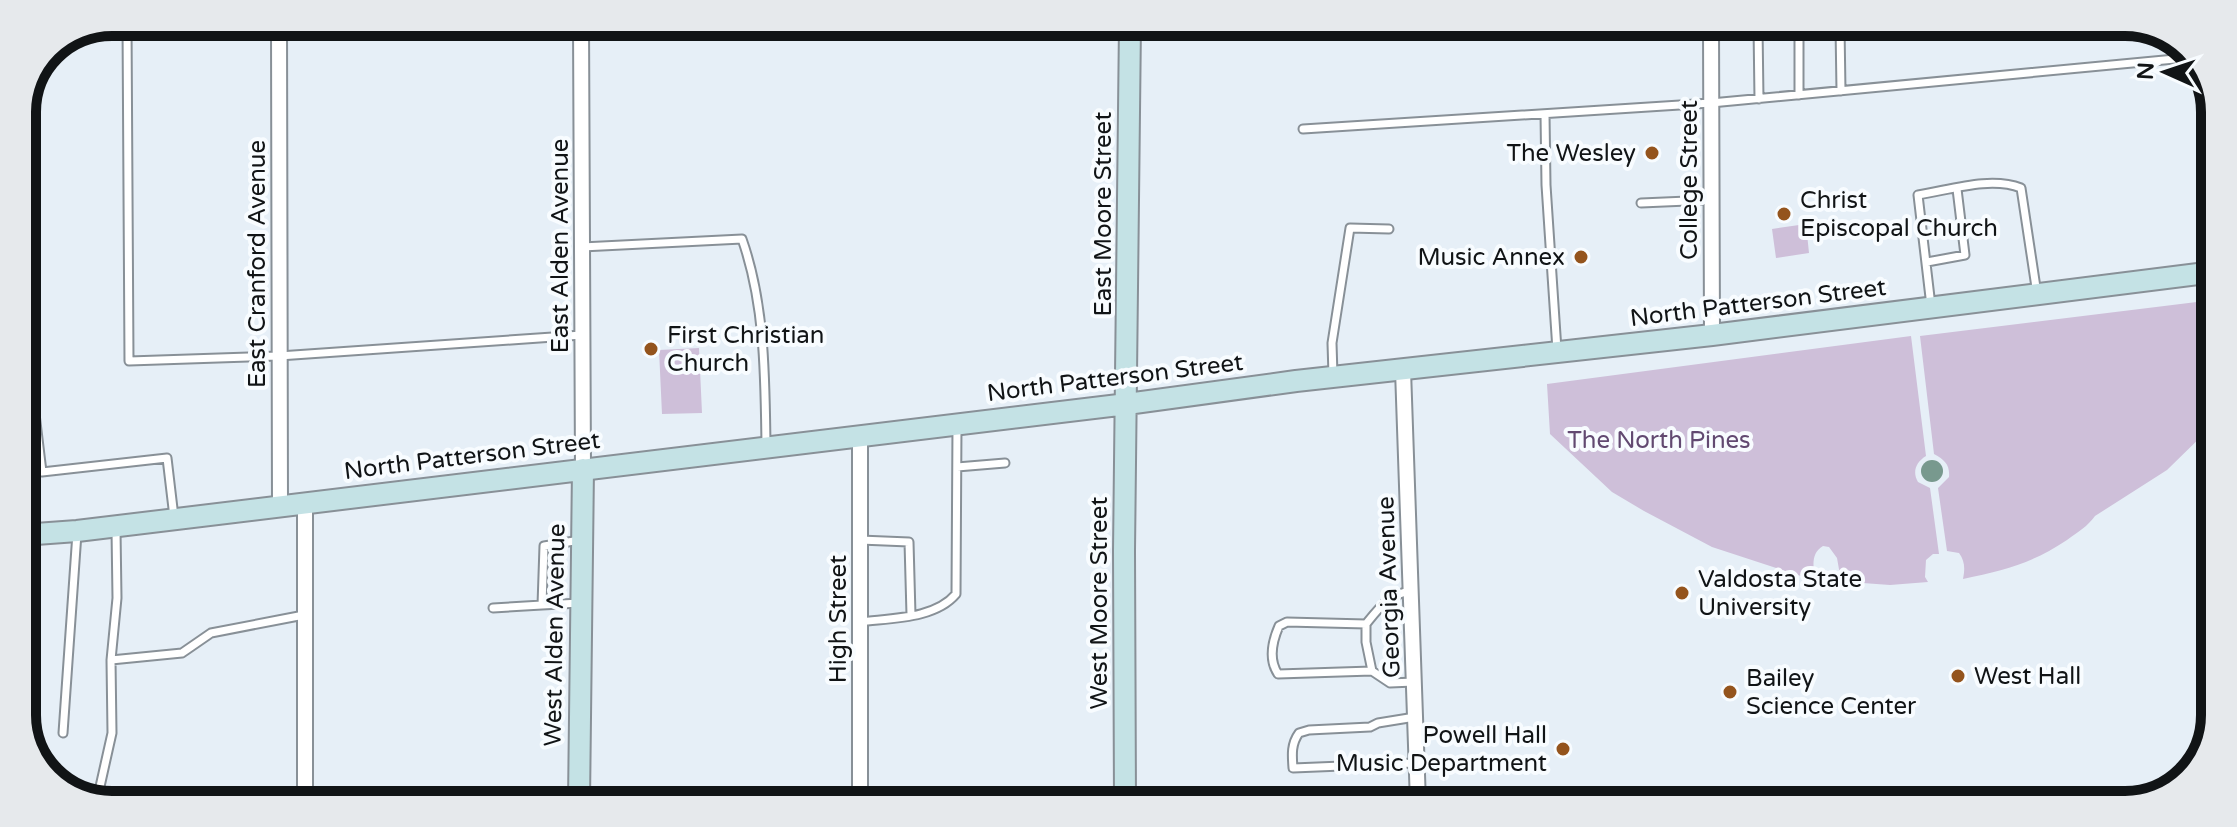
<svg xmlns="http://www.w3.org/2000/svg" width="2237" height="827" viewBox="0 0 2237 827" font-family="'Varela Round',sans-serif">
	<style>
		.green { fill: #cebfd9 }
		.water { fill: #78998e }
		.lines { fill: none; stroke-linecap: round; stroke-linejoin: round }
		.lane-casing { stroke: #889097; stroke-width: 11 }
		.street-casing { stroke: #889097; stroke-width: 18 }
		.secondary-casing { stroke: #889097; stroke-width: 24 }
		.lane { stroke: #fff; stroke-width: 7 }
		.street { stroke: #fff; stroke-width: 14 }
		.secondary { stroke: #c4e2e5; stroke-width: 20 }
		.poi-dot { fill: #94541d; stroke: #f8fcff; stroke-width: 3 }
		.labels { text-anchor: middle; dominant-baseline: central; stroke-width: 8; stroke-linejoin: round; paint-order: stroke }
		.poi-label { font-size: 24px; fill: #111416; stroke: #f8fcff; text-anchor: start }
		.street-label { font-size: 24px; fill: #111416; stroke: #f8fcff }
		.park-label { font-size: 24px; fill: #624971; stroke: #f8fcff }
		.rim { fill: none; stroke: #111416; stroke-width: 10 }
	</style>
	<rect width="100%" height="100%" fill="#e6eff7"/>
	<path class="green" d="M1806,224l3,29 -33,5 -4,-29z
		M2213,300l-1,126 -45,44 -72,46c-7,10 -17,16 -28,24 -36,24 -63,30 -104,39 2,-10 2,-18 -4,-26l-12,-2 -9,-63 11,-11c1,-12 -4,-17 -15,-23l-14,-118z
		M1911,336l15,120c-10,6 -14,16 -8,26l12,6 9,66h-6l-7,6 -1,17 3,5 -38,3 -41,-3 -2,-8 -7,1 -3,-17 -8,-11 -6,-1c-12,7 -10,20 -8,32h-8l-95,-31 -68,-36 -32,-19 -62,-58 -3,-50z
		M699,348l3,65 -40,1 -3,-64z"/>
	<path class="water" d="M1921 471a11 11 0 1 1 22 0a11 11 0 1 1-22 0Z"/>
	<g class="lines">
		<g class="lane-casing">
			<path id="lane" d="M127,22l2,339 150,-5 303,-21
				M1758,26l1,73
				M1799,26v69
				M1840,26l1,65
				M1545,114l1,71 11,165
				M1303,129l408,-26 485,-46
				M1641,203l70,-3
				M582,247l160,-8c23,65 23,137 24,206
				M1927,262l38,-7 -8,-66
				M1931,306l-13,-111c32,-5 72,-19 103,-7l16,106
				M1333,375l-1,-32 18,-115 39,1
				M22,390l10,-1 10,83 125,-14 7,59
				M957,467l48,-4
				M116,530l1,68 -6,62 71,-7 29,-20 93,-18
				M860,540l49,2 2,73
				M1411,591c-22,3 -32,17 -45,33l-79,-2 -8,4c-7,16 -11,33 -1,48l94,-3 18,12 24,-1
				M542,605l38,-2
				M493,608l49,-3 2,-59 36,-6
				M860,622c31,-4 75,-3 96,-28l1,-168
				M1366,624v18l6,29
				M1415,717l-37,6 -8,4 -61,3 -10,3c-8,11 -7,22 -6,35l122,-5
				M63,733l14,-200
				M97,800l15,-67 -1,-73"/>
		</g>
		<g class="street-casing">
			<path id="street" d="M279,22l1,484
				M581,23l2,446
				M1711,26l1,309
				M1403,370l15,433
				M860,435v367
				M305,502v299"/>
		</g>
		<g class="secondary-casing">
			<path id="secondary" d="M22,535l55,-4 1050,-127 169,-23 416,-46 502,-63
				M579,801l4,-332
				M1125,803l-1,-252 6,-527"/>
		</g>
		<use href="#lane" class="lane"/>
		<use href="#street" class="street"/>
		<use href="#secondary" class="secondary"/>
	</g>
	<g class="poi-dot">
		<circle cx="1652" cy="153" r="8"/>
		<circle cx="1784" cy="214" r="8"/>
		<circle cx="1581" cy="257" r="8"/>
		<circle cx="651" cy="349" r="8"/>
		<circle cx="1682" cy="593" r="8"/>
		<circle cx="1958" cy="676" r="8"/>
		<circle cx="1730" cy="692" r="8"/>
		<circle cx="1563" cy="749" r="8"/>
	</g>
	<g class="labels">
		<g class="poi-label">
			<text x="1636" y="153" text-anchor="end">The Wesley</text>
			<text x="1800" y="200">Christ<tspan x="1800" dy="28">Episcopal Church</tspan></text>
			<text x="1565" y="257" text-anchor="end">Music Annex</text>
			<text x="667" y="335">First Christian<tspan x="667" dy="28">Church</tspan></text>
			<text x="1698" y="579">Valdosta State<tspan x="1698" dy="28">University</tspan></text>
			<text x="1974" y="676">West Hall</text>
			<text x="1746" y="678">Bailey<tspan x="1746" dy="28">Science Center</tspan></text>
			<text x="1547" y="735" text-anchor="end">Powell Hall<tspan x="1547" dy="28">Music Department</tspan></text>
		</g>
		<g class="street-label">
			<text transform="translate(1689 180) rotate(-90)">College Street</text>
			<text transform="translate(1103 214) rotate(-90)">East Moore Street</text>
			<text transform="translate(560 246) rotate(-90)">East Alden Avenue</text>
			<text transform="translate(257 264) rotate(-90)">East Cranford Avenue</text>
			<text transform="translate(1758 303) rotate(-7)">North Patterson Street</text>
			<text transform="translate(1115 378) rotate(-7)">North Patterson Street</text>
			<text transform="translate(472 456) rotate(-7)">North Patterson Street</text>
			<text transform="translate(1389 587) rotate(-92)">Georgia Avenue</text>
			<text transform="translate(1099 603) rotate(-90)">West Moore Street</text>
			<text transform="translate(838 619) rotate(-90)">High Street</text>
			<text transform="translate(555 635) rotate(-89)">West Alden Avenue</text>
		</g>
		<g class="park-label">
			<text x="1659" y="440">The North Pines</text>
		</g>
	</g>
	<path d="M0 0H2237V827H0ZM112 36H2125A76 76 0 0 1 2201 112V715A76 76 0 0 1 2125 791H112A76 76 0 0 1 36 715V112A76 76 0 0 1 112 36Z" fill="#e6e9ec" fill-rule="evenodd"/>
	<path class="rim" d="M112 36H2125A76 76 0 0 1 2201 112V715A76 76 0 0 1 2125 791H112A76 76 0 0 1 36 715V112A76 76 0 0 1 112 36Z"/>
	<g transform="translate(2165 72) rotate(273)" stroke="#f8fcff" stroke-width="6" paint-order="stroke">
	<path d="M0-6L14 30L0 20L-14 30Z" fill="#111416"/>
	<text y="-12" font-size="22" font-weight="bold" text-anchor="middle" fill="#111416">N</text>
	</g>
</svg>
